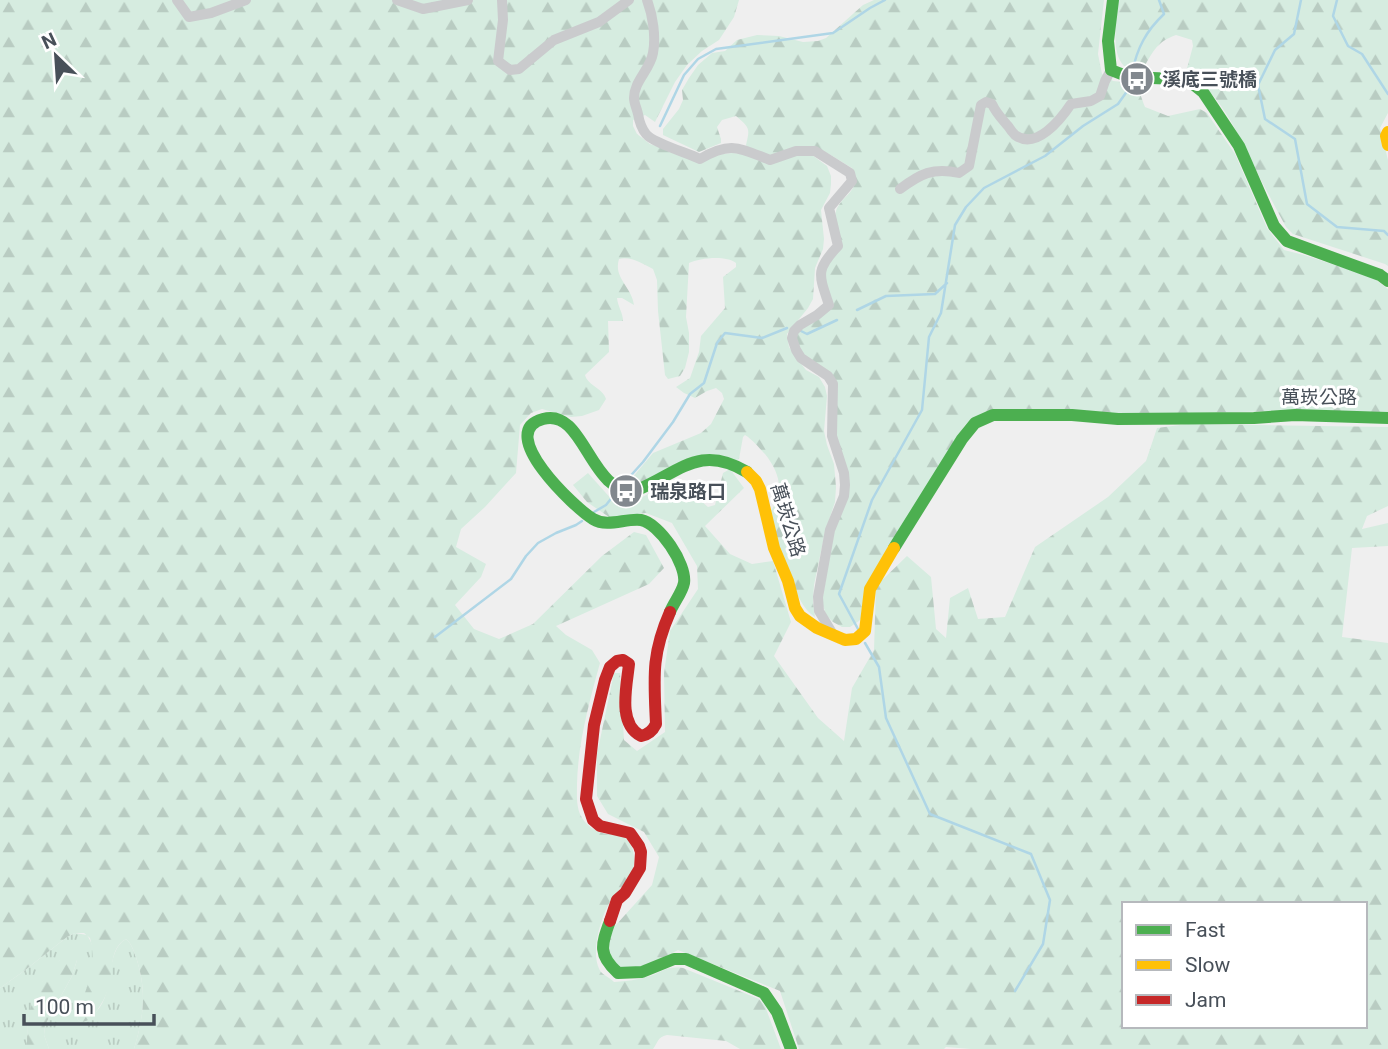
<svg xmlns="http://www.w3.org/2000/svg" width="1388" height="1049" viewBox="0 0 1388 1049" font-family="Roboto,'Noto Sans TC',sans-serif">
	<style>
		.grass { fill: url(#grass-tufts) }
		.forest { fill: url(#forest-firs); fill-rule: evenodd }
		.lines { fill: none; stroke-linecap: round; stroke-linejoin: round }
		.stream { stroke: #afd6e6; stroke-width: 2.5 }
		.street { stroke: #cacbcd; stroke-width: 10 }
		.fast { stroke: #4caf50; stroke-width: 12 }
		.slow { stroke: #ffc107; stroke-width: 12 }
		.jam { stroke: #c62828; stroke-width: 12 }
		.labels { text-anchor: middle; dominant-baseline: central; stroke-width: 6; stroke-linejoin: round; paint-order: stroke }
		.poi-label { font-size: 19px; font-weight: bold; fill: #485059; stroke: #fff; text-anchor: start }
		.street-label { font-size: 19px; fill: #485059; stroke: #fff }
	</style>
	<defs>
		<pattern id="grass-tufts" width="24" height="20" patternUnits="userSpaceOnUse" patternTransform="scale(1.75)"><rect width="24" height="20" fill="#d6ece0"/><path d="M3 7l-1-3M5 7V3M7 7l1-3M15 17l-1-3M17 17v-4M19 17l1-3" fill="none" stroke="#b9ccc2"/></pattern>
		<pattern id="forest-firs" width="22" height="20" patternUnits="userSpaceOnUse" patternTransform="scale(1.75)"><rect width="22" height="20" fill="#d6ece0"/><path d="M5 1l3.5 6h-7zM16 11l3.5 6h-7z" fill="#b9ccc2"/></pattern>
	</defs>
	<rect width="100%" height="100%" fill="#efefef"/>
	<path class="grass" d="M75,933l12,2c17,24 -2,57 -10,81l1,4 3,2c5,-3 11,-6 15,-10 20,-20 8,-61 30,-73 6,5 7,11 10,18 11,34 8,59 -2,92h-85l-5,-14 1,-10 27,-49 5,-16h-17l-17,21 -15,38 -1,30h-27v-61l24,-17 43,-34z"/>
	<path class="forest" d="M0,0h739l-5,17 -15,23 -17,11 -15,14 -12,17 -20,40 -10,-7 -12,5v6l4,8 13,10 39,14 43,-5 58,3 22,-1 15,11 4,10v8l-1,9 -9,17 3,29 -1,10 -8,19 -2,31 -5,9 -21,26 2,13 6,9 11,14 13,7 6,10 2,9 -3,35 3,14 7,19 2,23 -1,15 -10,30 -11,53 -1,16 2,16c-22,-13 -38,-77 -47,-103 18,-20 12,-41 -3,-60 -7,-7 -12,-14 -20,-19l-2,2 -4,22 -5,2 -18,-6 -85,34 -4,-5 26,-31 48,-20 10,-9 13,-25 -2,-6 -6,-5 -9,3 -12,7 -11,-5 -8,-6 14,-9 9,-26 2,-16 24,-28 -2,-31 13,-10v-4c-10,-8 -36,-5 -47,0l-3,54 3,16v19l-4,16 -5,8 -12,3 -3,-4 -7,-64 -1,-31 -4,-11c-10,-5 -22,-13 -34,-10 -6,19 13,28 15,46l-12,-7h-5c1,9 6,15 6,23h-15l1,31 -24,23c3,11 18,13 21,24l-7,11 -17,6 -11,1 -29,-8 -11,4 -11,12 -4,48 -31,34 -24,22 -5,18 30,17 -5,13 -26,28 19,24 25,10 34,-15 69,-68 32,-24 12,3 18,33 -15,16 -93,42 10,9 26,15 8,13c-11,40 -22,80 -23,121 0,11 -1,22 4,32 4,9 15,16 25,18 5,1 12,0 16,2 10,4 13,18 12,28 -2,15 -15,24 -23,36 -10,16 -22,55 -10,72 3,3 10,7 13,10 12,-1 24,-2 36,-6 15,-5 15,-10 33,-8l76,31 6,7 16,43h-41l-14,-8 -59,-6c-10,2 -9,8 -14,14h-519c10,-34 13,-58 2,-92 -3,-7 -4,-13 -10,-18 -18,10 -12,34 -18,50 -2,7 -6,14 -10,20 -5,8 -8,12 -17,13l-3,-2 -1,-4c9,-30 21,-45 13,-78l-6,-5h-9l-8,4 -43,34 -24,17z
		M874,0h230l-6,54 4,20 11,7 22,2c4,5 7,17 10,24l23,9 32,-7 7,4 28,41 32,74 17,22 20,5 68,22 16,12v123l-104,-1 -311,7 -8,7 -10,15 -74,120 -18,56 -4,5 -9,6h-8l-9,-5 -7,-7 -4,-13 11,-67 16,-46v-11l-10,-31 -3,-16 1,-43 -33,-32 -9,-18 6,-10 22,-13c1,-15 0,-31 3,-45 1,-5 6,-9 7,-14 3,-15 -1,-31 3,-45 6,-17 27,-20 16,-43 -11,-6 -32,-22 -45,-22 -12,0 -26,7 -37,11l-22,-9 -2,-3c4,-17 4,-17 -10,-29l-14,4 -5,7 4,12v4l-22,9 -36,-17v-6l16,-20 4,-9 -1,-10 7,-12 9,-13 14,-12 13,-2 12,-11 20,-5 22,1 24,6 15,-1 8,-3 37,-33z
		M1118,0h270v113l-8,15 8,32v106l-3,-2 -92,-30 -7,-7c-11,-21 -23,-42 -33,-63 -17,-34 -33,-71 -67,-92l7,-26 -1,-6 -16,-5c-19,7 -22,15 -32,32l-20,-1c-14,-14 -7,-47 -6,-66z
		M1188,424l200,3v79l-21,10 -5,13 26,-6v23l-36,2 -10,89 46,6v406h-417l-25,-2 -2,2h-145l-19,-58 -102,-41 -49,25 -13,-6 -9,-24 8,-19 37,-41 7,-28 -15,-25 -36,-18 -11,-18v-42l17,-81h6l4,67 13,11 28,-19 -1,-59 6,-42 28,-42 -1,-23 -25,-43 -26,-10 -37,4 -22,-15 -14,-17 15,-12 26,29 20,-1 43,-21 31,27 7,-2 8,-32 7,-4 14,19 -39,38 25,28 22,10 21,-3 18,61 -17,34 44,62 26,23 8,-53 22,-38 2,-64 31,-30 24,21 5,52 10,9 4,-40 18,-10 10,31 27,-2 30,-70 73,-50 38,-36 11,-33zM1124,904h241v122h-241z
		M72,953l5,7 -5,16 -27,49 -1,10 5,14h-22c0,-9 0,-19 1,-28 2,-22 22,-61 44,-68z"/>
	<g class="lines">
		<path class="stream" d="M1301,0l-7,34 -19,16 -17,35 7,34 30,20 12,65 30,23 47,4 4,4
			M1337,0l-4,16 15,30 14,8 26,40
			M1132,73c5,-25 14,-42 32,-59l-5,-14
			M660,126l24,-51 14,-16 18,-10 117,-16 37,-25 15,-8
			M857,310l29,-14 49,-2 12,-11
			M801,331l6,3 30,-14
			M624,483l19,-21 30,-40 17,-28 14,-11 13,-40 8,-10 37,5 25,-10
			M594,512l12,-7 8,-10
			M858,629l-19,-35 33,-94 50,-90 7,-73 12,-24 14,-88 11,-18 18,-19 61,-32 38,-30 35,-22 12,-17 1,-7
			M435,637l76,-58 15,-23 12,-13 18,-10 20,-8 6,-4
			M865,643l14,24 7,51 44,96 101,40 19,46 -7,44 -28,47"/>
		<path class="street" d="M177,0l12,17 22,-4 35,-13
			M397,0l26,9 45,-9
			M502,0l1,20 -5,41 12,9 9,-1 35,-29 45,-18 30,-22
			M647,0c6,16 9,37 6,53 -3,17 -19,28 -19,45 0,5 3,11 4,16 1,6 4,15 8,20 7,9 42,19 54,25 31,-18 39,-11 70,1l26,-9h19l35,22 2,8 -23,27 9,38c-23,24 -19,29 -9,59l-12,10 -17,10 -6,6 -2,7 4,12 5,8 27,18 5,8 -1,52 12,37 1,12 -1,11 -14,34 -12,67 1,14 15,25
			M900,189c20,-15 33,-22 59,-16l10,-7 12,-61 5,-3 6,2c4,9 10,15 16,22 2,3 4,6 7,9 21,16 46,-16 56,-31l20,-3 9,-5 5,-15 6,-11"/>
		<path class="fast" d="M1113,0l-5,41 3,29 18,7 47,2 17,5 10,8 36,54 35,80 13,15 93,34 8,6
			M894,548l68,-109 13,-16 18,-8h79l46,4 136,-1 41,-3 93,3
			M670,612c4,-10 12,-19 14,-29 3,-19 -25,-60 -43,-63 -16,-2 -33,8 -48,-1 -18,-11 -99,-87 -50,-100 42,-12 47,79 94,71 42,-17 62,-47 110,-18
			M610,921c-9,24 -12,34 8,52l24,-1 32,-13h12l78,34 13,19 14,37"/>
		<path class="slow" d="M1388,132l-2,4 2,9
			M747,472l9,9 4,8 14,59 14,33 7,27 5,8 17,12 28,12 11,-1 9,-8 5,-42 24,-41"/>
		<path class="jam" d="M610,921l7,-21 8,-7 15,-25 1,-16 -2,-6 -9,-13 -30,-7 -7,-6 -7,-21 8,-74 11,-45 5,-13 7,-6 6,-1 6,4c-2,21 -12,60 12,72 7,-1 12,-6 15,-12 -2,-46 -5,-69 14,-112"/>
	</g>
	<defs>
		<g id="bus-disc" transform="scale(1.75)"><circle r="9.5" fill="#82888e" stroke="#fff"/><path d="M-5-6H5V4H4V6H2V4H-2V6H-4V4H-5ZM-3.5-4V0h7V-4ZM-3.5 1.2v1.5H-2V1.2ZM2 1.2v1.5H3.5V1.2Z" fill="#fff"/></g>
	</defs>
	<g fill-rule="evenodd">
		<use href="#bus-disc" x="1137" y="79"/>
		<use href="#bus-disc" x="626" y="491"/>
	</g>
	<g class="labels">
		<g class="poi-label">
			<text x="1162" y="79">溪底三號橋</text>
			<text x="650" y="491">瑞泉路口</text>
		</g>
		<g class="street-label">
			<text x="1319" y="397">萬崁公路</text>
			<text transform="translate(788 520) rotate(73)">萬崁公路</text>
		</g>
	</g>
	<rect x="1122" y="902" width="245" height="126" fill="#ffffff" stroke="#b6b9bd" stroke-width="2"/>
	<rect x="1136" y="925" width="35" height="10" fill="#4caf50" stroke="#b6b9bd" stroke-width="2"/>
	<text x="1185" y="937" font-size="21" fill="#485059">Fast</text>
	<rect x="1136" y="960" width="35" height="10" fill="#ffc107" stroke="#b6b9bd" stroke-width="2"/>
	<text x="1185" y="972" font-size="21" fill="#485059">Slow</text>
	<rect x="1136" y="995" width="35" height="10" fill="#c62828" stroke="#b6b9bd" stroke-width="2"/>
	<text x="1185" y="1007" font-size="21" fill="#485059">Jam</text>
	<g transform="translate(56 56) rotate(335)" stroke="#ffffff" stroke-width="5" paint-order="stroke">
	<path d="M0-5L12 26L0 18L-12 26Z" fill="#485059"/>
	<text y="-10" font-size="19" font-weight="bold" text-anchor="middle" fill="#485059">N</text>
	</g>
	<path d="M24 1014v10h130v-10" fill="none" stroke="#485059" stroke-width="3.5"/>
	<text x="35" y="1014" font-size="21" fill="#485059" stroke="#ffffff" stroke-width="5" paint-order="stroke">100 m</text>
</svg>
